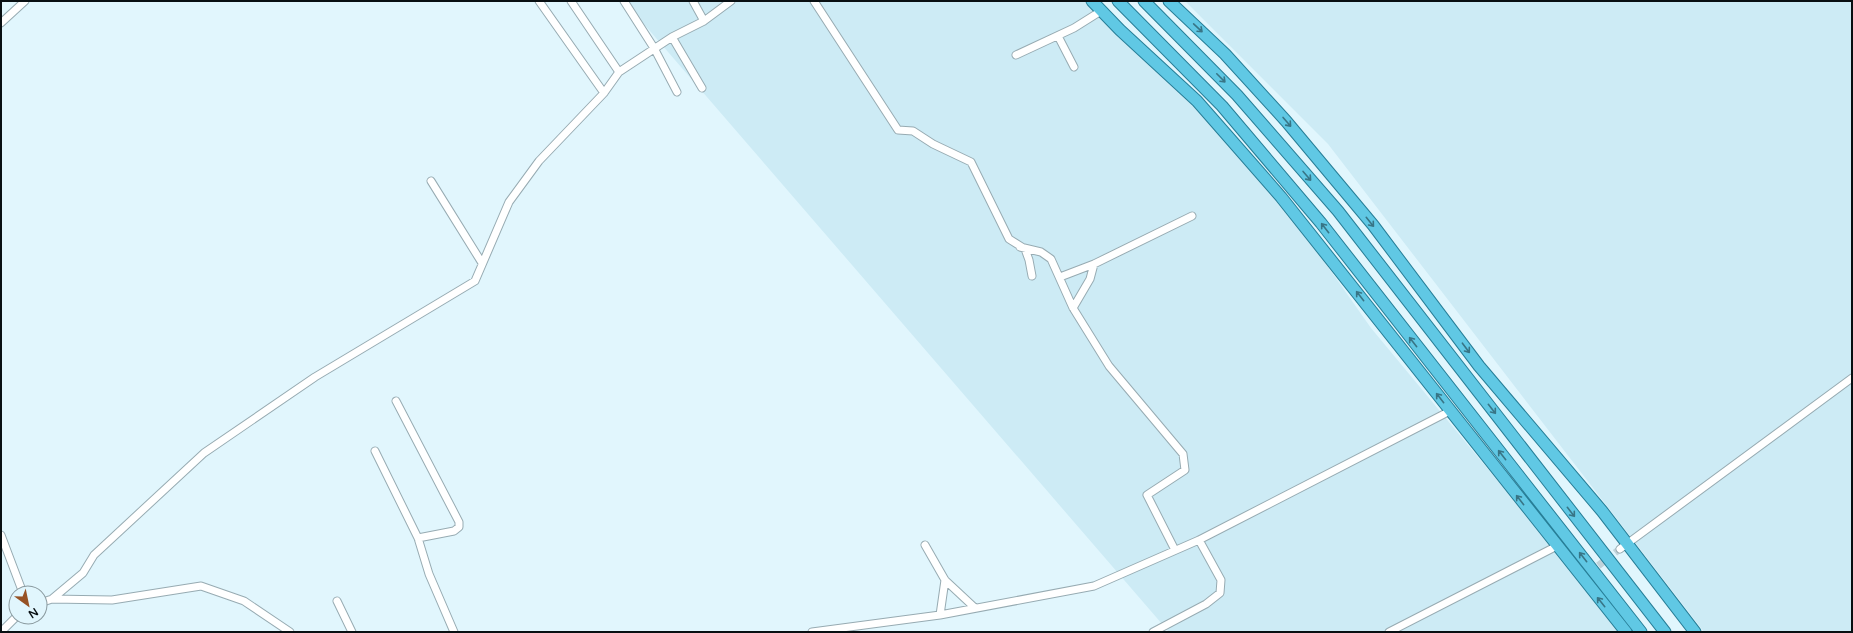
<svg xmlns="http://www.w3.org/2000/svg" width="1853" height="633" viewBox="0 0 1853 633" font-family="'Varela Round',sans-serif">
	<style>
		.built { fill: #cdebf5 }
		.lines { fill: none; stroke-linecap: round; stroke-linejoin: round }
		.minor-tunnel { stroke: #c0d3da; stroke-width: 7; stroke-dasharray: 7 3.5; stroke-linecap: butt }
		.minor-casing { stroke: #97abb2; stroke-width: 9 }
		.trunk-casing { stroke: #277e97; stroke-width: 13 }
		.minor { stroke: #fff; stroke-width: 7 }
		.trunk { stroke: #60c8e4; stroke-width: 11 }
		.oneway { stroke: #387586 }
	</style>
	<rect width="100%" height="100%" fill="#e1f6fd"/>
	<path class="built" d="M624,1h463l89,86 85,91 39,49 71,101 252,304h-454z
		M1185,1h667v631h-148l-376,-488z"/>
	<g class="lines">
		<path class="minor-tunnel" d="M1590,572l30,-23"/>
		<g class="minor-casing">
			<path id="minor" d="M539,1l65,92
				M571,1l48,71
				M624,1l30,47 23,44
				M693,1l11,20
				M814,1l84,129 15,1 20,13 38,18 38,77 16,10 4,11 3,16
				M1,23l24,-22
				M1058,36l16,31
				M672,37l30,51
				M1016,55l58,-27 27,-17
				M431,181l51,82
				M1020,247l21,5 10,7 22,49 36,58 74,88 2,16 -38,25 28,55
				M1060,277l34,-13 98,-48
				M1073,308l17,-29 4,-15
				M396,401l63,121v5l-5,4 -36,7
				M375,451l43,87 11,36 25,58
				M1,535l22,58
				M925,545l20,35 30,28
				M1620,549l232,-171
				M52,599l31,-26 11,-18 110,-102 111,-76 160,-96 34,-79 30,-41 65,-68 15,-21 53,-35 32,-16 27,-20
				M337,601l15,31
				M40,603l12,-4 60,1 89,-14 43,15 46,31
				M940,615l5,-35
				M1,632l15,-15
				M812,632l128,-17 154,-29 105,-46 251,-129
				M1153,632l53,-28 14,-11 1,-13 -22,-40
				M1389,632l168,-86"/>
		</g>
		<g class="trunk-casing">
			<path id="trunk" d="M1092,1l28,29 77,71 84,96 345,435
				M1118,1l104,105 99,117 320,409
				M1144,1l93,94 101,116 327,421
				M1169,1l56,53 61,67 87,104 106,141 123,145 93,121"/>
		</g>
		<use href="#minor" class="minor"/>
		<use href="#trunk" class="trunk"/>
	</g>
	<defs><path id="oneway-shaft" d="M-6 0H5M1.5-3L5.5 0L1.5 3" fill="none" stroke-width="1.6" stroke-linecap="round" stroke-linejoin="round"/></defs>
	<g class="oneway">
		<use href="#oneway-shaft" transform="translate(1198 28) rotate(43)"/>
		<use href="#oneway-shaft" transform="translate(1221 78) rotate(45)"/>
		<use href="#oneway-shaft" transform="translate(1287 122) rotate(49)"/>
		<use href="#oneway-shaft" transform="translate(1307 176) rotate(49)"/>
		<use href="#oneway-shaft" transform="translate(1370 222) rotate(51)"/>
		<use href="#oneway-shaft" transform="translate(1325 228) rotate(-128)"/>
		<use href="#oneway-shaft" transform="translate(1360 296) rotate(-128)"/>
		<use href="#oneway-shaft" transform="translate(1413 342) rotate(-128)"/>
		<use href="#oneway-shaft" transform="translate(1466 348) rotate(53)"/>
		<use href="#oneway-shaft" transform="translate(1440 398) rotate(-128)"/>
		<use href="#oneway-shaft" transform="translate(1492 409) rotate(52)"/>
		<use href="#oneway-shaft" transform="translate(1502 455) rotate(-128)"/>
		<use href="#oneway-shaft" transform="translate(1520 500) rotate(-128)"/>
		<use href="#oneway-shaft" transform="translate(1571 512) rotate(52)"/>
		<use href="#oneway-shaft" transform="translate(1583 557) rotate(-128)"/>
		<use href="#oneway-shaft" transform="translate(1601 602) rotate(-129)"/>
	</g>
	<rect width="1853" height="633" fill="none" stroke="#080f12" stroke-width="4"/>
	<g transform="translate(28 605) rotate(147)"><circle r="19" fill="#e1f6fd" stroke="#8a9a9f"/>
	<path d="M0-3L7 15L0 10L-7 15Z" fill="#965225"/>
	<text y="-6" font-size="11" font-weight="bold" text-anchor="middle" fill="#080f12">N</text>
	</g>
</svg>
